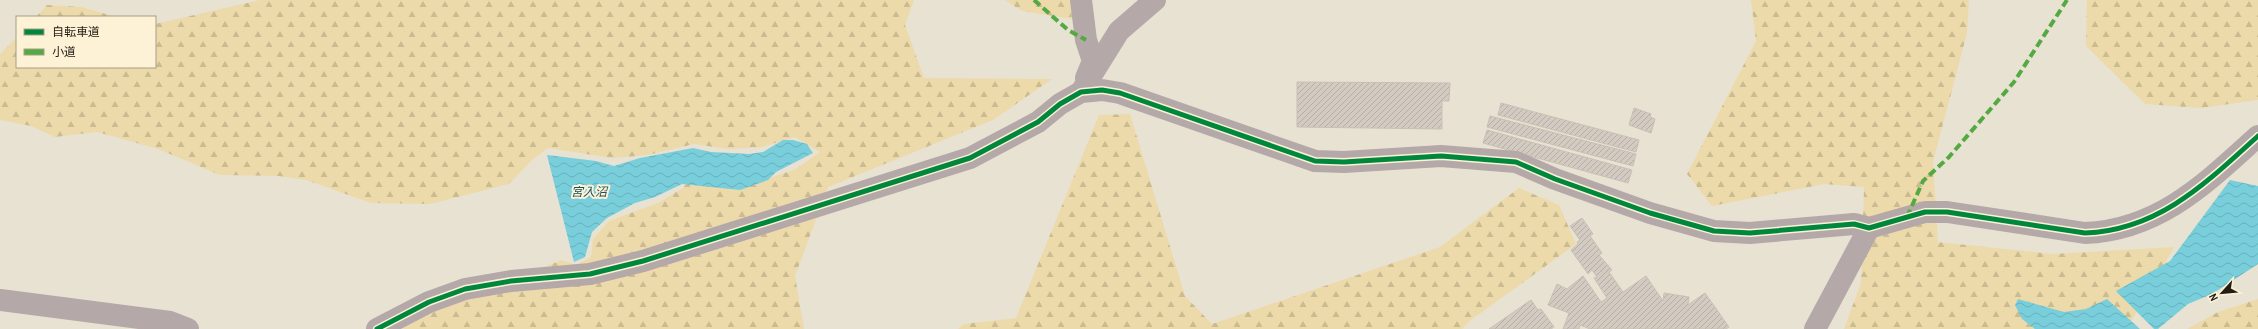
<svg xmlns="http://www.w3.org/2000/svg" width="2258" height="329" viewBox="0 0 2258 329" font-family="'Archivo Narrow','Noto Sans JP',sans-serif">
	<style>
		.forest { fill: url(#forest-firs) }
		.water { fill: url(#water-waves) }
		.building { fill: url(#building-hatch); stroke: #c8c0b5 }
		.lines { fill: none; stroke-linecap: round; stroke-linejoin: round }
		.minor { stroke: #b5a8a8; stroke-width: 22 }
		.quiet { stroke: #53aa42; stroke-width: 4; stroke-dasharray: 8 4; stroke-linecap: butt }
		.cycleway-casing { stroke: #fef2d6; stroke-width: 8 }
		.cycleway { stroke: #00873e; stroke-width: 5 }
		.labels { text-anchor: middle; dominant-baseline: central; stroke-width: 4; stroke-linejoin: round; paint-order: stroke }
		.water-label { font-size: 12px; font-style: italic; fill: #1c505c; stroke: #fef2d6 }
	</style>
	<defs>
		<pattern id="forest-firs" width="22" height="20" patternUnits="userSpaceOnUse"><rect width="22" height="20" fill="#eddaaa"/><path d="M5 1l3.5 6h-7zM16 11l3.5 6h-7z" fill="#cbbb91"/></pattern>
		<pattern id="water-waves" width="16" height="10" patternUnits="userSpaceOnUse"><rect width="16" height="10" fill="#79cedb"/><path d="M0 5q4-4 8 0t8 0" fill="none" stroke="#68b0bb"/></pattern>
		<pattern id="building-hatch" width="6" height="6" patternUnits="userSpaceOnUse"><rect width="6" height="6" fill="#d3cbc1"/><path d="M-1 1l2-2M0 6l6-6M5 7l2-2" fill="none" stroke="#b5aea5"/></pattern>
	</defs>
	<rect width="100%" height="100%" fill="#e8e2d2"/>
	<path class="forest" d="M260,0h654l-9,25 19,53 128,1 -59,41 -165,67 -33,89 9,53h-403l42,-22 119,-47 14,5 15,-8 2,-18 16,-18 51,-19 23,-14 13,-17 71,8 29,-10 24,-17 -25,-15 -33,10 -34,2 -34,-5 -46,11 -36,3 -64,-10 -16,12 -23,24 -79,20 -59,-1 -65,-23 -27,-4 -59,-1 -62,-26 -61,-17 -42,5 -24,-11 -31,-6v-66l17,-17v30h138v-43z
		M1005,0h66l1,19 -50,-8z
		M1751,0h218l-2,33 -34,129 5,80 115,12 121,-7 -47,82h-283l17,-46 3,-96 -40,-3 -112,22 -25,-32 69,-133z
		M2087,0h171v100l-57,8 -56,-4 -59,-58z
		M47,5l34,2 36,10h-81z
		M1130,114l55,182 27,28 228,-77 79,-59 40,17 17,39 -105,76 -9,9h-504l6,-5 52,-6 83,-203z
		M2258,299v30h-71l31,-17z"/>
	<path class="water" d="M783,140h10l14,4 6,9 -37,19 -8,8 -28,10 -58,-6 -27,13 -20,6 -28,15 -15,14 -7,25 -11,5 -27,-107 49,6 18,5 26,-8 53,-10 18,4 38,2 14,-2z
		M2230,180l28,6v78l-46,30 -24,10 -30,25h-4l-38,-38 54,-30z
		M2018,299l46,13 22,-3 21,-10 33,30h-105l-13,-10 -7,-14z"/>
	<path class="building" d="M1297,82l153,1 -1,18h-7v28l-145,-2z
		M1501,103l138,37 -3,12 -138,-37z
		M1634,108l17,6 -1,3 5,2 -4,14 -22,-8z
		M1490,116l146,38 -3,12 -146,-39z
		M1487,130l145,40 -4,13 -145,-40z
		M1582,218l11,16 -3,2 12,17 -3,2 13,15 -3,2 14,20 23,-16 17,25 1,-8 25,4 -1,8 17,-12 24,34 -3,2h-136l-10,-4 -1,4h-16l6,-16 -21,-8 9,-21 10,5 16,-13 18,26 6,-4 -13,-20 3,-1 -5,-7 -4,4 -17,-24 7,-6 -1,-2 3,-2 -10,-14z
		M1531,300l7,10 3,-1 13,18 -3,2h-62z"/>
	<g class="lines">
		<path class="minor" d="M1081,0l5,40 7,21 -7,17
			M1081,92l38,-61 36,-31
			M0,300l170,22 18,7
			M377,329l52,-27 36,-13 46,-8 79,-7 53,-13 327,-103 68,-36 22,-18 21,-12 21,-2 18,3 195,68 29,1 97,-6 75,6 39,17 95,34 64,18 36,2 104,-9 15,4 56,-16h22l138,21c74,-3 121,-50 173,-97
			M1815,329l54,-101"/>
		<path class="quiet" d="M1034,0l34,30 18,10
			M1907,217l16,-36 26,-24 65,-75 53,-82"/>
		<g class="cycleway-casing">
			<path id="cycleway" d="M377,329l52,-27 36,-13 46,-8 79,-7 53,-13 327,-103 68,-36 22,-18 21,-12 21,-2 18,3 195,68 29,1 97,-6 75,6 39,17 95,34 64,18 36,2 104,-9 15,4 56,-16h22l138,21c74,-3 121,-50 173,-97"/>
		</g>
		<use href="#cycleway" class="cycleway"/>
	</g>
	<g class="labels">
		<g class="water-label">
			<text x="589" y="192">宮入沼</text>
		</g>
	</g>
	<rect x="16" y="16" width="140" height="52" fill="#fef2d6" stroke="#a69d88"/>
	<rect x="24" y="29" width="20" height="6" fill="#00873e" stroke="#a69d88"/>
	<text x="52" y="36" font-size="12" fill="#221e14">自転車道</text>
	<rect x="24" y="49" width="20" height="6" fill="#53aa42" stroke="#a69d88"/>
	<text x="52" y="56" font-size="12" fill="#221e14">小道</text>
	<g transform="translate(2222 293) rotate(243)" stroke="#fef2d6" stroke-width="3" paint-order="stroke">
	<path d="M0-3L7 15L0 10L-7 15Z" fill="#221e14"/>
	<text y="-6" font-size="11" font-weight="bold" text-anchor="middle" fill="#221e14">N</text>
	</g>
</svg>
